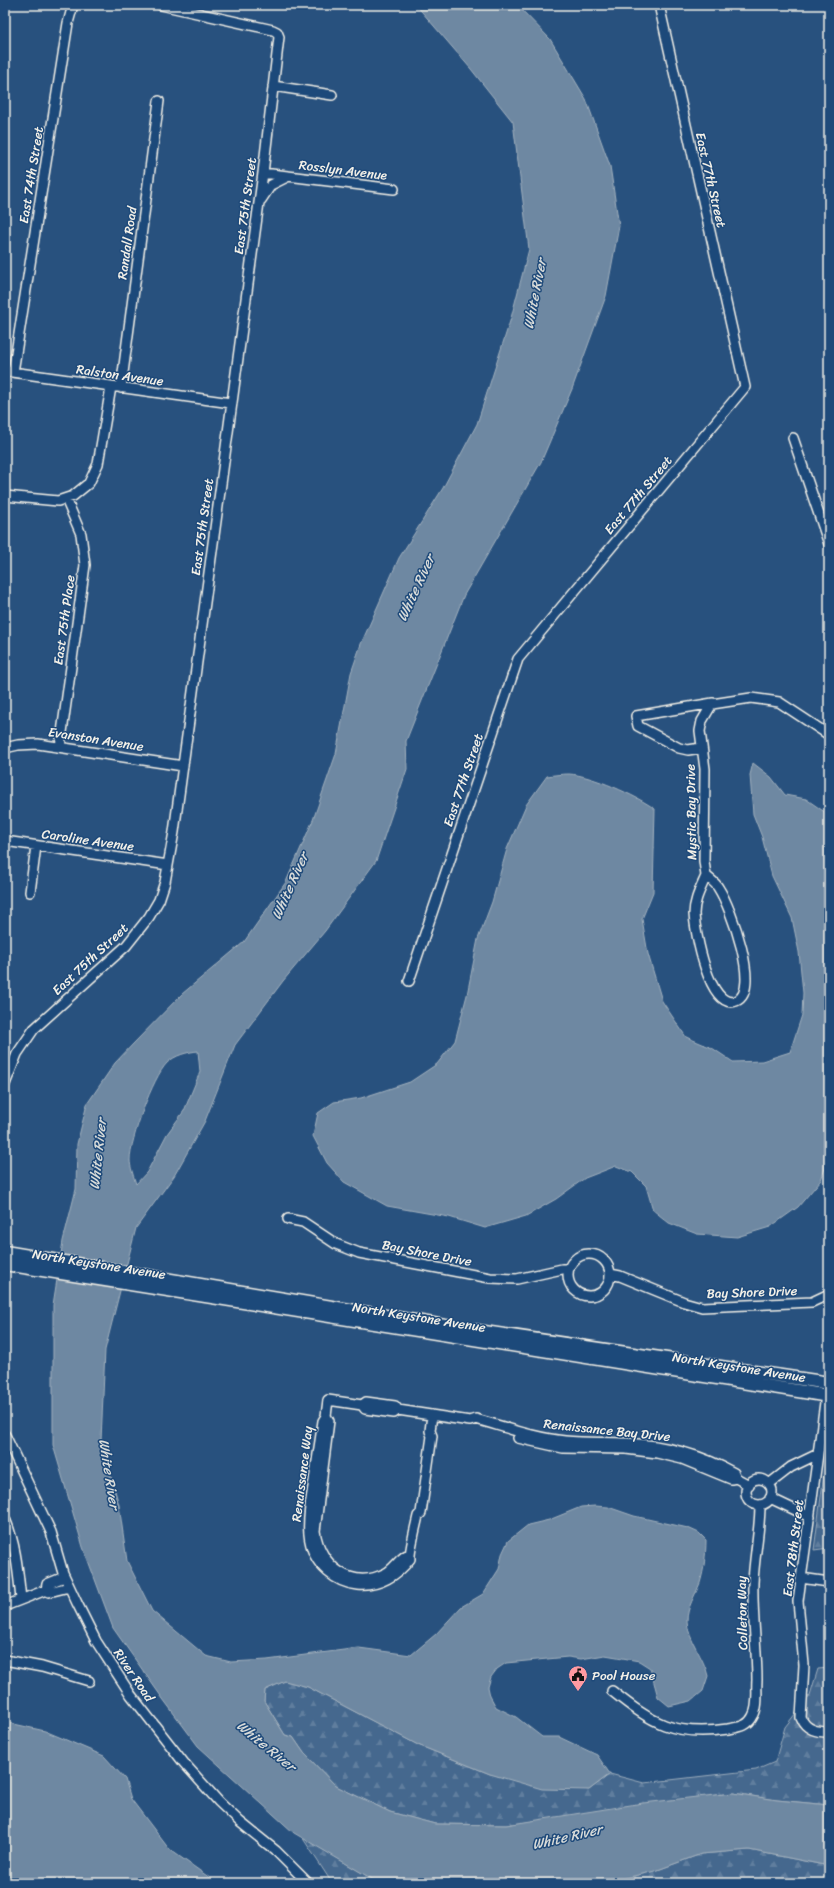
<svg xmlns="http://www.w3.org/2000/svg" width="834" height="1888" viewBox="0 0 834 1888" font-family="Sriracha,sans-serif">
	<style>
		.forest { fill: url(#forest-firs); stroke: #9cacbb }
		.water { fill: #6e88a2; stroke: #a4b2be; fill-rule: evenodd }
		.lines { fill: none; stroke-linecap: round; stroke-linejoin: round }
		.minor-casing { stroke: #f4f1e8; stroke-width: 12 }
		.major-casing { stroke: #f4f1e8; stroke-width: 15 }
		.minor { stroke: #1f4a7a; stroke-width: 9 }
		.major { stroke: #1f4a7a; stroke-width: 12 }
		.labels { text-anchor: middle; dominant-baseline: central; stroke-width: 3; stroke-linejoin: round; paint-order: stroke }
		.street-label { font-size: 13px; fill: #f4f1e8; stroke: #1f4a7a }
		.poi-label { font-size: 13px; fill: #f4f1e8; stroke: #1f4a7a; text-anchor: start }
		.water-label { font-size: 14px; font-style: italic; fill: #d9dcda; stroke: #1f4a7a }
	</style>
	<defs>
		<pattern id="forest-firs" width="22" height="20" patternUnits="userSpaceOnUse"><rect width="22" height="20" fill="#45688e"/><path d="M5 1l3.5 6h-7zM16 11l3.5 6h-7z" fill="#607e9e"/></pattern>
	</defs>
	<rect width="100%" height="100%" fill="#28517e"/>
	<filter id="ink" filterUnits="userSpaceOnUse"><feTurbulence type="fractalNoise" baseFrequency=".025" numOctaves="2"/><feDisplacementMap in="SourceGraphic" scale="8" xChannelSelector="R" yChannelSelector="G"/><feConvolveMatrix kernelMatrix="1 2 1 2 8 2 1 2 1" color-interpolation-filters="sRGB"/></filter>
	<g filter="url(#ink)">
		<path class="forest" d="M829,1435v113l-15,2z
			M829,1668v137l-52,-5 -44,-7 -227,32 -71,-1 -45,-12 -54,-26 -32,-33 -11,-16 -8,-2 -21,-34 1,-11 20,-9 23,6 110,58 72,29 99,16 21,-16 34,9 112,-13 19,-8 10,-35 25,-32 8,-26z
			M302,1837l77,46h-47z
			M749,1850l80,16v17h-225l51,-12 46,-17z"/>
		<path class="water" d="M416,5h101l33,34 36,60 24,67 9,60 -13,70 -34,93 -31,73 -77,133 -58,146 1,28 -31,92 -51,70 -42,50 -48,64 -30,76 -31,55 -38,52 -31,122 -4,91 18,64 8,56 25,50 54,45 25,6 36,-2 92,-12 52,7 25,-21 25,-27 22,-13 16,-25 3,-15 6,-13 20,-16 21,-5 32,-13 14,-1 13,1 26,9 54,12 11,5 7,7c0,14 -2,30 -6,43 -5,13 -13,24 -13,38 1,20 17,36 21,55l-5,15 -12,10 -22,5 -11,-9 -8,-29 -11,-7 -22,-4 -12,-2 -24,4 -13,-2 -62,6 -9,6 -6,8 -3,10 2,9 6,11 20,10 26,20h17l38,18 13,19 -21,16 -47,-1 -52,-15 -72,-29 -110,-58 -23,-6 -20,9 -1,11 21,34 8,2 11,16 32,33 54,26 45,12 71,1 137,-22 90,-10 44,7 52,5v61l-80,-16 -48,4 -46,17 -51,12h-225l-85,-50 -96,-87 -35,-47 -50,-71 -30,-81 -30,-102v-140l10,-64 13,-52 1,-45 10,-40 28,-41 19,-20 48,-49 62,-52 42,-60 27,-62 23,-66 15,-81 10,-29 38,-86 44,-70 34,-64 34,-106 18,-69 -16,-127 -42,-53zM198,1051l2,21 -16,39 -17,23 -20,38 -11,12c-2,-7 -6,-17 -6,-24 0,-20 23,-83 37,-97 8,-8 21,-11 31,-12z
			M753,763l18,14 14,18 21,4 23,16v341l-8,24 -23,27 -28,20 -33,10 -40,-3 -28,-11 -16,-13 -7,-24 -14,-14 -16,-6 -31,12 -29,21 -30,17 -41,12 -36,-11 -62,-11 -43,-24 -17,-19 -14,-27 5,-23 16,-11 27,-4 49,-16 27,-18 18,-23 12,-46 11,-56 14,-37 15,-53 19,-44 21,-29c7,-1 15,-2 22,-2 22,1 68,22 86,35l-2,83 -11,27 6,35 14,47 24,36 26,11 21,14 29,-1 28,-9 12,-37 1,-22 -4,-41 -7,-34 -20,-42 -10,-39 -9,-23 -3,-39z
			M5,1722l40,9 59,25 21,23 6,20 38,50 48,34h-212z"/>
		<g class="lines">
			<g class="minor-casing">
				<path id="minor" d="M273,86l59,9
					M263,173l131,16
					M261,200l10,-15 16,-8
					M5,371l226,32
					M13,372l55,-349 5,-18
					M121,388l38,-287
					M793,438l36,106
					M5,496l53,5 15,-5 16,-13 9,-19 13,-77
					M60,747l25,-182 -4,-31 -15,-35
					M5,748l13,-3 20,-1 145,22
					M701,748l-13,2 -9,-2 -41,-22 -2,-10 77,-13
					M5,841l163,24
					M706,876l-2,-15 1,-92 -5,-38 2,-10 10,-17 39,-6 28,4 50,33
					M706,876c5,4 10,7 13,13 11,17 43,102 17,112 -27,10 -41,-70 -42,-87 0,-14 7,-26 12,-38z
					M30,892l6,-46
					M409,981l109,-322 227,-272 -86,-382
					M5,1084l12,-30 17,-25 92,-83 23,-29 10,-17 6,-18 9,-50 89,-659 16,-136 -2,-5 -4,-2 -112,-25
					M288,1219l15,3 33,22 23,9 131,25 27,1 45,-10h7
					M568 1275a21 21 0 1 1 42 0a21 21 0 1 1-42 0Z
					M610,1274l10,2 64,26 18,5 110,-5 17,-8
					M826,1395l-28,206 6,64 -3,53c5,12 16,14 28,14
					M362,1405l3,4 29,4 4,-3 72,11 6,-2c29,8 58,19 89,22 20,2 41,1 61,2 38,2 76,12 108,30l2,5 13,7
					M398,1410l-3,-4 -29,-4 -4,3 -34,-5 -2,16 3,5 -14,110c5,35 36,60 71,42 9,-5 14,-16 23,-19
					M326,1416l-3,5c-3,20 -6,40 -9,60 -5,31 -14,67 14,91 8,7 19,12 30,13 21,2 40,-10 52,-26 -1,-6 6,-34 8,-43l3,-3 11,-77 -2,-5 2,-16
					M5,1435l46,97 12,41 14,30 19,38 35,54 53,68 35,39 21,20 36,29 32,32
					M518,1438l45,10 63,1 31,4 25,6 49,20 5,-1
					M746 1492a13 13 0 1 1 26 0a13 13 0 1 1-26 0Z
					M769,1484l22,-17 27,-13
					M770,1498l40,19
					M5,1519c11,25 13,53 16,80
					M801,1578l28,4
					M46,1590l3,2 20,-5
					M46,1590l1,-6 17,-7
					M5,1606l41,-16
					M5,1660l37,7 47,14
					M612,1691c40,32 62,46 116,38 10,-2 20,-2 25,-13 6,-10 3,-25 4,-36 0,-32 -5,-64 -4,-97 1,-26 7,-52 7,-78"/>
			</g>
			<g class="major-casing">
				<path id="major" d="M5,1252l446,75 378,56
					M5,1264l824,132"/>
			</g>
			<use href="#minor" class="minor"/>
			<use href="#major" class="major"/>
		</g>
	</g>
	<defs>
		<g id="civic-pin" transform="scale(1)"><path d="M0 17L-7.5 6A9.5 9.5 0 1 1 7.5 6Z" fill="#ff9aa2" stroke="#1f4a7a"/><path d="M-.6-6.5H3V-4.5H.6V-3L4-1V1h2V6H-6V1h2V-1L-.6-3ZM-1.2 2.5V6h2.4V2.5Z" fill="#111"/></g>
	</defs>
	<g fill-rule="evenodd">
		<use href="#civic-pin" x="578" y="1675"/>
	</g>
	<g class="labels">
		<g class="street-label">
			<text transform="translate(343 170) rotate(7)">Rosslyn Avenue</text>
			<text transform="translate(31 175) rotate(-81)">East 74th Street</text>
			<text transform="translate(711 180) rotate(77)">East 77th Street</text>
			<text transform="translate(245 206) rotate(-82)">East 75th Street</text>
			<text transform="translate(127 243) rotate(-82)">Randall Road</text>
			<text transform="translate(120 375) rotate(8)">Ralston Avenue</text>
			<text transform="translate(638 495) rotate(-50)">East 77th Street</text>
			<text transform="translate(202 527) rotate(-82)">East 75th Street</text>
			<text transform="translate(64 620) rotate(-82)">East 75th Place</text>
			<text transform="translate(96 739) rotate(9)">Evanston Avenue</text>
			<text transform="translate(463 780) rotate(-71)">East 77th Street</text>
			<text transform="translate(691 812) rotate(-91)">Mystic Bay Drive</text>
			<text transform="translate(88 840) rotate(8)">Caroline Avenue</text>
			<text transform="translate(90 959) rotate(-43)">East 75th Street</text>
			<text transform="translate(427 1253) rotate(11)">Bay Shore Drive</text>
			<text transform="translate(99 1264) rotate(9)">North Keystone Avenue</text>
			<text transform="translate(752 1292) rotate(-2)">Bay Shore Drive</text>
			<text transform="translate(419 1317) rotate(9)">North Keystone Avenue</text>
			<text transform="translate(739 1367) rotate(9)">North Keystone Avenue</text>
			<text transform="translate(607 1430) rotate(6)">Renaissance Bay Drive</text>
			<text transform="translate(302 1474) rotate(-83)">Renaissance Way</text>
			<text transform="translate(793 1548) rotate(-83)">East 78th Street</text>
			<text transform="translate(742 1613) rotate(-91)">Colleton Way</text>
			<text transform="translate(134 1675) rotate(56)">River Road</text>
		</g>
		<g class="poi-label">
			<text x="592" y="1675">Pool House</text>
		</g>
		<g class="water-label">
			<text transform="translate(535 294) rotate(-79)">White River</text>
			<text transform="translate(416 588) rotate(-65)">White River</text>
			<text transform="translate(290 886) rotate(-66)">White River</text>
			<text transform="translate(98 1154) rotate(-84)">White River</text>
			<text transform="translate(109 1474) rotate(81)">White River</text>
			<text transform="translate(266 1746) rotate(39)">White River</text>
			<text transform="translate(567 1837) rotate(-13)">White River</text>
		</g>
	</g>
	<rect width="834" height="1888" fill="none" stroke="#1f4a7a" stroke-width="20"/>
	<rect x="10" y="10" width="814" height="1868" fill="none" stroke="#f4f1e8" stroke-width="1.5" filter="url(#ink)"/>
</svg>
